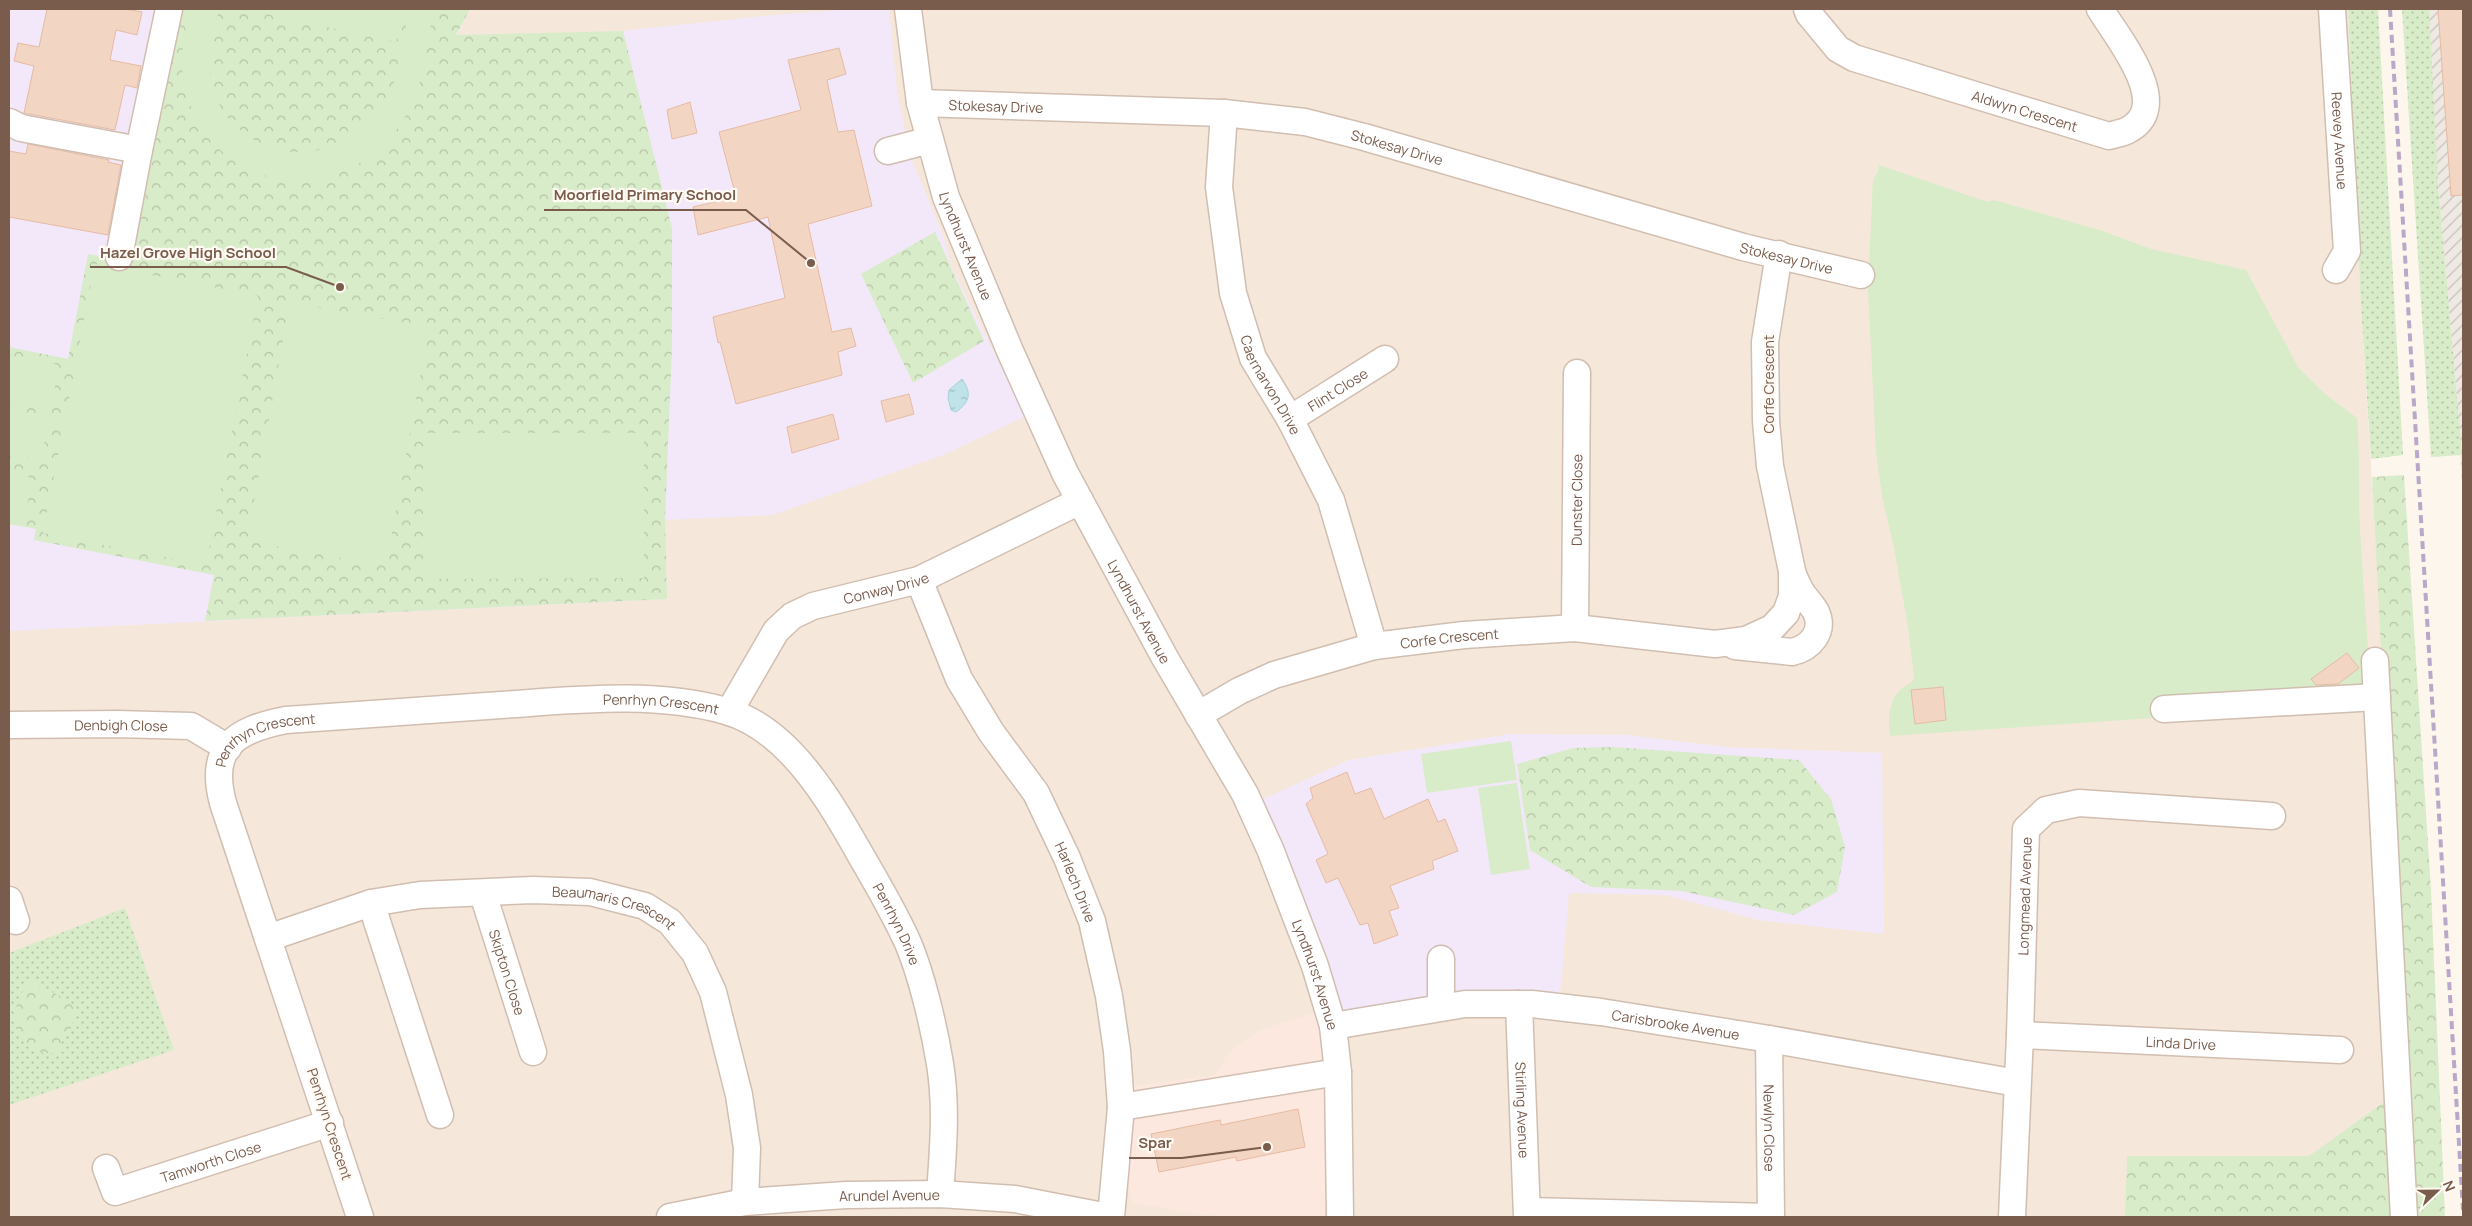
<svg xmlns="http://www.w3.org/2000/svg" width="2472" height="1226" viewBox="0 0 2472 1226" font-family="Manrope,sans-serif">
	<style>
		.residential { fill: #f5e8da }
		.commercial { fill: #fde8e0 }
		.industrial { fill: url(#industrial-furrows) }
		.education { fill: #f3e8fa }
		.grass { fill: url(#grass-dots) }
		.forest { fill: url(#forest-crowns) }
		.pitch { fill: #d8ecc9 }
		.water { fill: url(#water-ripples); stroke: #a5d3da }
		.building { fill: #f3d5c3; stroke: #e6bba3 }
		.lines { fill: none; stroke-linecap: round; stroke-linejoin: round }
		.minor-casing { stroke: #d1beb0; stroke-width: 29 }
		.minor { stroke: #fff; stroke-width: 26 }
		.rail { stroke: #b9a8c9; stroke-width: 4; stroke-dasharray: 8 5; stroke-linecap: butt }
		.labels { text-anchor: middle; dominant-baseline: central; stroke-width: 4.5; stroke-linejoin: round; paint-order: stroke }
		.street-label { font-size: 14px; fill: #7a5c4d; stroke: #fffaf3 }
		.leader { fill: none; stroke: #7a5c4d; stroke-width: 2 }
		.callout-dot { fill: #7a5c4d; stroke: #fffaf3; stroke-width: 2 }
		.callout-label { font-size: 15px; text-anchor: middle; font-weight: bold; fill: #7a5c4d; stroke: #fffaf3; stroke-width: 4.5; stroke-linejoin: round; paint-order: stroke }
	</style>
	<defs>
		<pattern id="industrial-furrows" width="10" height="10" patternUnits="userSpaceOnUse" patternTransform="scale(1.25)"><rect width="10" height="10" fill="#efe9e4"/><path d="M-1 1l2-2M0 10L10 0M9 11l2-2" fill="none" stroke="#c7c0bb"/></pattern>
		<pattern id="grass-dots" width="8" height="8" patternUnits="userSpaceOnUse" patternTransform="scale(1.25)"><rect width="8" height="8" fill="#d8ecc9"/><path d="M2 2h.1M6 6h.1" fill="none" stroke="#b4c2a5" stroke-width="1.8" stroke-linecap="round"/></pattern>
		<pattern id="forest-crowns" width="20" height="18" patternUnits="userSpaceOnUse" patternTransform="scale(1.25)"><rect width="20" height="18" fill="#d8ecc9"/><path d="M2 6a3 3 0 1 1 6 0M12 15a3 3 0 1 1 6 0" fill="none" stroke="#b4c2a5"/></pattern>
		<pattern id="water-ripples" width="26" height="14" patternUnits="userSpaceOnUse" patternTransform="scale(1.25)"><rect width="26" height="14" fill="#bfe3e8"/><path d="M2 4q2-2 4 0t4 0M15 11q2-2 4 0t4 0" fill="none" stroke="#a0bbbe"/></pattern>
	</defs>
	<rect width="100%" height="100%" fill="#fdf6ec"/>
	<path class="residential" d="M9,9h2339l12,281 25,399 26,528h-2402z"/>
	<path class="commercial" d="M1328,1009l12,208h-109l-41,-4 -57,-10 -7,-28 1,-88 88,-12 13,-21 31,-24z"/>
	<path class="industrial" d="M2423,9h40v493l-5,-88z"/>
	<path class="education" d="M9,9h461l-13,26 144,-2 172,-18 82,-6h34l8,83 13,63 34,83 7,28 75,150 -83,39 -170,60 -108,5 2,79 -658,32z
		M1510,734l117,1 100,12 155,6 2,181 -126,-14 -92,-25 -97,-2 -10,115 -226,18 -83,-221 99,-45z"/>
	<path class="grass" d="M2348,9h30l25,446 -32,4 -11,-169z
		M2402,9h27l9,175 24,271 -31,2z
		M125,908l49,142 -165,55v-152z"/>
	<path class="forest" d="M176,9h294l-14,26 167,-4 49,197v119l-7,173 2,79 -462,22 9,-46 -180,-35 2,-11 -27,-5v-177l59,12 20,-105 35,6z
		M935,232l49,109 -71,42 -52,-109z
		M2404,475l27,415 14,327h-34l-39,-740z
		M1612,747l187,13 32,39 14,48 -8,45 -43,23 -113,-24 -90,-4 -61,-37 -13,-86 56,-16z
		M32,979c13,17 56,16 39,49 -3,5 -7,8 -10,12l2,12c-49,10 -63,-40 -31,-73z
		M2398,1092l7,125h-280l2,-61h182z"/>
	<path class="pitch" d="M190,9h29c-6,29 -15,57 -4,86 6,18 20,33 36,43 50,31 108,9 136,-41 15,-25 16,-60 22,-88h25l-19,97h-4c-53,108 -200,97 -227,-22 -5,-25 0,-51 6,-75z
		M244,9h160l-8,33z
		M1879,165l109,37 6,-2 106,30 51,19 95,21 52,97 26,26 33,25c3,37 1,73 3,110 3,58 8,117 12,175l-482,33c-2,-17 -2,-34 11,-47 5,-4 10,-5 13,-10l-6,-52 -14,-79 -12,-52 -6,-45 -8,-163 5,-109 5,-7z
		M95,264l163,32 -52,269 -163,-32z
		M290,302l139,25 -43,239 -139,-25z
		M9,355l50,10 -8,43 -42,-8z
		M9,409l40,8 -8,43 -32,-6z
		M423,433h221v145l-221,1z
		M9,473l23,5 -7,39 -16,-3z
		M1511,741l6,39 -90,13 -6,-39z
		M1517,783l13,86 -39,6 -13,-87z"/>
	<path class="water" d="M962,379c10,14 8,23 -6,33l-5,-2 -3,-12 1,-8z"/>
	<path class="building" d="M47,9h78l17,3 -5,23 -21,-5 -6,30 31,6 -4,22 -12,-3 -10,45 -91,-17 10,-47 -20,-5 4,-18 21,4z
		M2438,9h25v186l-12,1z
		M839,48l7,26 -19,6 11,52 16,-2 18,76 -64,18 24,108 19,-4 5,18 -18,6 4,23 -106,29 -16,-62 -2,1 -5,-26 72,-19 -17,-81 -70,18 -5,-28 43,-10 -17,-65 82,-22 -13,-50z
		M690,102l7,31 -25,6 -5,-29z
		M28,144l81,16 -1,2 13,3 -13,70 -99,-18v-66l17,3z
		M909,394l5,20 -28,8 -5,-21z
		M833,414l6,25 -47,14 -5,-26z
		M2347,653l12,15 -21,16 -22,1 -5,-6z
		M1943,687l3,33 -31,4 -4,-34z
		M1347,772l8,22 16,-6 13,31 44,-20 10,23 7,-3 13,32 -26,10 2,8 -44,17 9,22 -10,3 9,24 -24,9 -6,-21 -8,2 -22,-47 -12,5 -10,-23 12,-6 -22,-50 7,-6 -3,-10z
		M1298,1109l7,38 -68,14 -1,-4 -77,15 -8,-38 69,-14 1,5z"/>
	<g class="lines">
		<g class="minor-casing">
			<g id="minor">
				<path id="s1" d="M908,9l12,94 26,94 64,154 55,122 100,185 80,136 25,55 45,117 18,60 5,46 2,145"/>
				<path id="s2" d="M1807,9l2,5 29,35 16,9 255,78c6,-2 14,-3 19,-6 47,-24 -11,-93 -28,-121"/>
				<path id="s3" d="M2332,9l15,242 -11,19"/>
				<path id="s4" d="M920,103l304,10 81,9 59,15 379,110 118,28"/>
				<path id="s5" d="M1224,113l-5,74 14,106 20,65 37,61 41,81 43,146"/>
				<path d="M9,122l12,6 118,22"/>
				<path d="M888,151l42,-11"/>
				<path d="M119,257l20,-107 30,-141"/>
				<path id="s6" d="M1290,419l95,-60"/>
				<path id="s7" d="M919,580l40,99 32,53 45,61 31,65 25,63 17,75 8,55 4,56 -10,110"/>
				<path id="s8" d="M1575,628l2,-255"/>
				<path d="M1735,646l57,6c18,-4 33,-20 24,-40 -3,-6 -10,-13 -14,-19 -4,-6 -7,-14 -10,-21"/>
				<path d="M2375,661l29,556"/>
				<path d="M2164,709l213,-12"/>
				<path id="s9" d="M729,712l47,-81 16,-15 21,-10 106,-26 161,-79"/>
				<path id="s10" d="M1198,715l41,-24 35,-16 100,-29 90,-11 111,-7 140,16 31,-4 26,-12 14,-15 6,-17v-25l-22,-105 -4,-45 -1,-79 14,-88"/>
				<path id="s11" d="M9,725l108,-1 74,2 37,22"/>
				<path id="s12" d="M483,894l50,158"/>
				<path d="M9,900l7,21"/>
				<path d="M371,903l69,212"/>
				<path id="s13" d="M268,938l103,-35 49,-8 113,-5 57,2 55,14 25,16 25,31 18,39 26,103 8,53 -2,54"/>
				<path id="s14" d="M1519,1004l8,213"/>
				<path d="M1441,1007v-48"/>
				<path id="s15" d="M1333,1026l132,-22h67l69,8 168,27 248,44"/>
				<path id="s16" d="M2020,1035l320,15"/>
				<path id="s17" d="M1769,1039l2,178"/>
				<path d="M1121,1107l217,-35"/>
				<path id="s18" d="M106,1168l9,24 215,-69"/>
				<path d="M1528,1211l243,6"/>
				<path id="s19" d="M360,1217l-137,-414c-15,-56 12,-73 63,-83 71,-5 143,-10 215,-15 74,-5 153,-14 225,6 63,18 104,90 134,143 17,29 34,58 48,89 14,33 26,84 32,121 7,43 3,87 0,130"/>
				<path id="s20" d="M670,1217l75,-15 101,-7 94,-1 75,5 93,18"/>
				<path id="s21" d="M2012,1217l8,-182 6,-206 20,-19 33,-7 193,13"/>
			</g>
		</g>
		<use href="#minor" class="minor"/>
		<path class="rail" d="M2390,9l73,1201"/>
	</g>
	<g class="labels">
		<g class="street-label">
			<text stroke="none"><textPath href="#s4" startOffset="76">Stokesay Drive</textPath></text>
			<text stroke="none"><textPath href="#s2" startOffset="248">Aldwyn Crescent</textPath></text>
			<text stroke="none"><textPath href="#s3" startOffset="132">Reevey Avenue</textPath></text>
			<text stroke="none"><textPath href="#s4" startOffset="481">Stokesay Drive</textPath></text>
			<text stroke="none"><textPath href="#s1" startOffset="245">Lyndhurst Avenue</textPath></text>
			<text stroke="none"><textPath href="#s4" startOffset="886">Stokesay Drive</textPath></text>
			<text transform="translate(1768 384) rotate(-90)">Corfe Crescent</text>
			<text stroke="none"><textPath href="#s5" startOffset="281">Caernarvon Drive</textPath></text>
			<text stroke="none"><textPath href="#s6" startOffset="56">Flint Close</textPath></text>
			<text stroke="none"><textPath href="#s8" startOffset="128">Dunster Close</textPath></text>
			<text stroke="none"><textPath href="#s9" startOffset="214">Conway Drive</textPath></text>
			<text stroke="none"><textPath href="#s1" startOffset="650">Lyndhurst Avenue</textPath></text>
			<text stroke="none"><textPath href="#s10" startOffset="266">Corfe Crescent</textPath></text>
			<text stroke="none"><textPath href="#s19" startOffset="936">Penrhyn Crescent</textPath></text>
			<text stroke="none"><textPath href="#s11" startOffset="112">Denbigh Close</textPath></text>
			<text stroke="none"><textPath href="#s19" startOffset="531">Penrhyn Crescent</textPath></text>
			<text stroke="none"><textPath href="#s7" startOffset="342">Harlech Drive</textPath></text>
			<text stroke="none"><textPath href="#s21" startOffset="321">Longmead Avenue</textPath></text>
			<text stroke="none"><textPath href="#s13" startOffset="356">Beaumaris Crescent</textPath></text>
			<text stroke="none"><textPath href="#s19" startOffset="1282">Penrhyn Drive</textPath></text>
			<text stroke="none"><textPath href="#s12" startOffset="82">Skipton Close</textPath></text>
			<text stroke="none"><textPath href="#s1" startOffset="1055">Lyndhurst Avenue</textPath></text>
			<text stroke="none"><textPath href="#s15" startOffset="346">Carisbrooke Avenue</textPath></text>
			<text stroke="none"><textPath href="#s16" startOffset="161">Linda Drive</textPath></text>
			<text stroke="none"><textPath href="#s14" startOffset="106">Stirling Avenue</textPath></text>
			<text transform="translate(330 1124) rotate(72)">Penrhyn Crescent</text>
			<text stroke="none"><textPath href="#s17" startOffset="89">Newlyn Close</textPath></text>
			<text stroke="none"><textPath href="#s18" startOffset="126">Tamworth Close</textPath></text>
			<text stroke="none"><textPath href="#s20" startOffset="221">Arundel Avenue</textPath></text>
		</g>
	</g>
	<path class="leader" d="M811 263L746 210H544M340 287L286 267H90M1267 1147L1182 1158H1129"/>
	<g class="callout-dot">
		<circle cx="811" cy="263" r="5"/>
		<circle cx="340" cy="287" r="5"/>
		<circle cx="1267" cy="1147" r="5"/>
	</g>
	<g class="callout-label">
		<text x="645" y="200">Moorfield Primary School</text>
		<text x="188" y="258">Hazel Grove High School</text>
		<text x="1155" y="1148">Spar</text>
	</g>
	<rect width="2472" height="1226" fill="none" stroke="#7a5c4d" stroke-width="20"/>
	<g transform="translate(2437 1191) rotate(68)" stroke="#fffaf3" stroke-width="4" paint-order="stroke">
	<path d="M0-4L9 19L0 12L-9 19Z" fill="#7a5c4d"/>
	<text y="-8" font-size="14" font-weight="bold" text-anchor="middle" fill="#7a5c4d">N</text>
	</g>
</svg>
